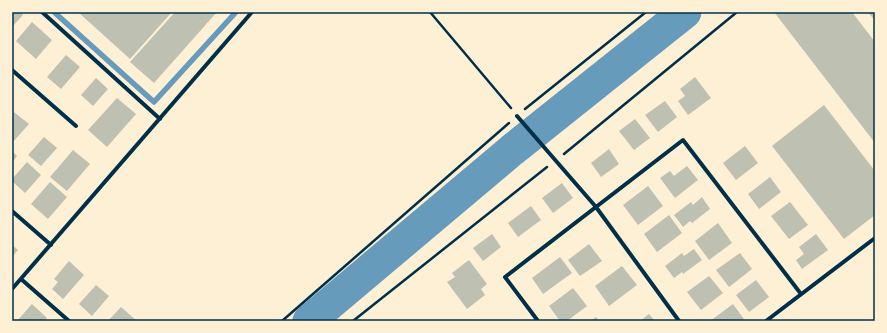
<svg xmlns="http://www.w3.org/2000/svg" width="887" height="333" viewBox="0 0 887 333" font-family="'Zilla Slab',serif">
	<style>
		.lines { fill: none; stroke-linecap: round; stroke-linejoin: round }
		.stream { stroke: #669bbc; stroke-width: 5.5 }
		.river { stroke: #669bbc; stroke-width: 33 }
		.building { fill: #bec0b2 }
		.path { stroke: #003049; stroke-width: 2.5 }
		.minor { stroke: #003049; stroke-width: 4 }
		.neatline { fill: none; stroke: #003049; stroke-width: 1.5 }
	</style>
	<rect width="100%" height="100%" fill="#fdf0d5"/>
	<g class="lines">
		<path class="stream" d="M54,12l100,90 82,-90"/>
		<path class="river" d="M309,321l203,-171 173,-138"/>
	</g>
	<path class="building" d="M12,12h8l3,3 -11,12z
		M78,12h94l-42,47z
		M175,12h42l-63,71 -24,-21z
		M774,12h78l23,30v101z
		M868,12h7v9z
		M32,22l20,18 -16,19 -20,-18z
		M66,55l14,12 -19,22 -14,-12z
		M695,77l16,21 -23,17 -10,-14 7,-5 -5,-7z
		M96,78l12,11 -15,17 -12,-11z
		M117,98l19,16 -29,33 -19,-17z
		M665,101l12,16 -19,15 -13,-17z
		M824,105l51,66v44l-31,24 -72,-93z
		M14,112l15,12 -17,19v-29z
		M635,119l15,19 -16,12 -15,-19z
		M44,137l13,11 -16,18 -13,-11z
		M745,146l13,17 -22,17 -13,-17z
		M609,149l10,15 -18,13 -10,-14z
		M73,150l17,14 -23,27 -17,-14z
		M12,151l5,5 -5,7z
		M27,162l14,13 -16,18 -13,-12v-2z
		M687,166l11,14 -23,18 -15,-20 10,-7 4,5z
		M770,177l11,15 -22,17 -11,-15z
		M50,182l17,15 -19,22 -17,-15z
		M562,183l11,15 -20,15 -11,-15z
		M648,186l15,20 -25,19 -15,-20z
		M702,197l8,12 -18,14 -2,-2 -7,6 -9,-12 17,-13 2,3z
		M790,202l18,23 -19,14 -18,-23z
		M531,206l10,14 -23,17 -10,-14z
		M669,215l13,18 -25,19 -13,-18z
		M718,223l14,20 -23,17 -14,-19z
		M492,234l9,13 -18,14 -10,-13z
		M816,234l12,16 -26,19 -6,-9 8,-6 -5,-7z
		M589,244l13,17 -22,15 -12,-16z
		M12,245l6,5 -6,7z
		M694,249l8,11 -19,14 -1,-2 -8,6 -9,-12 17,-13 2,3z
		M740,253l12,16 -23,18 -13,-17z
		M560,257l12,16 -29,21 -11,-16z
		M469,260l18,24 -6,5 4,6 -18,14 -20,-27 8,-5 -3,-4z
		M69,261l15,14 -21,24 -11,-10 6,-7 -4,-3z
		M622,266l15,19 -28,21 -14,-20z
		M709,276l14,17 -22,17 -14,-18z
		M756,280l13,17 -20,15 -13,-17z
		M96,285l13,11 -17,20 -13,-12z
		M573,288l14,18 -20,15h-7l-11,-15z
		M32,304l15,14 -3,3h-27z
		M733,304l11,15 -3,2h-31z
		M121,307l16,14h-29z
		M649,314l6,7h-15z
		M596,317l3,4h-9z"/>
	<g class="lines">
		<path class="path" d="M430,12l81,96
			M525,109l121,-97
			M564,154l173,-142
			M282,321l227,-198
			M353,321l194,-154"/>
		<path class="minor" d="M42,12l118,107
			M12,70l64,56
			M517,116l79,91 83,114
			M12,211l39,34
			M21,279l48,42
			M12,289l240,-277
			M538,321l-33,-44 178,-137 118,154
			M766,321l109,-83"/>
	</g>
	<rect width="887" height="333" fill="none" stroke="#fdf0d5" stroke-width="26"/>
	<rect x="13" y="13" width="861" height="307" class="neatline"/>
</svg>
